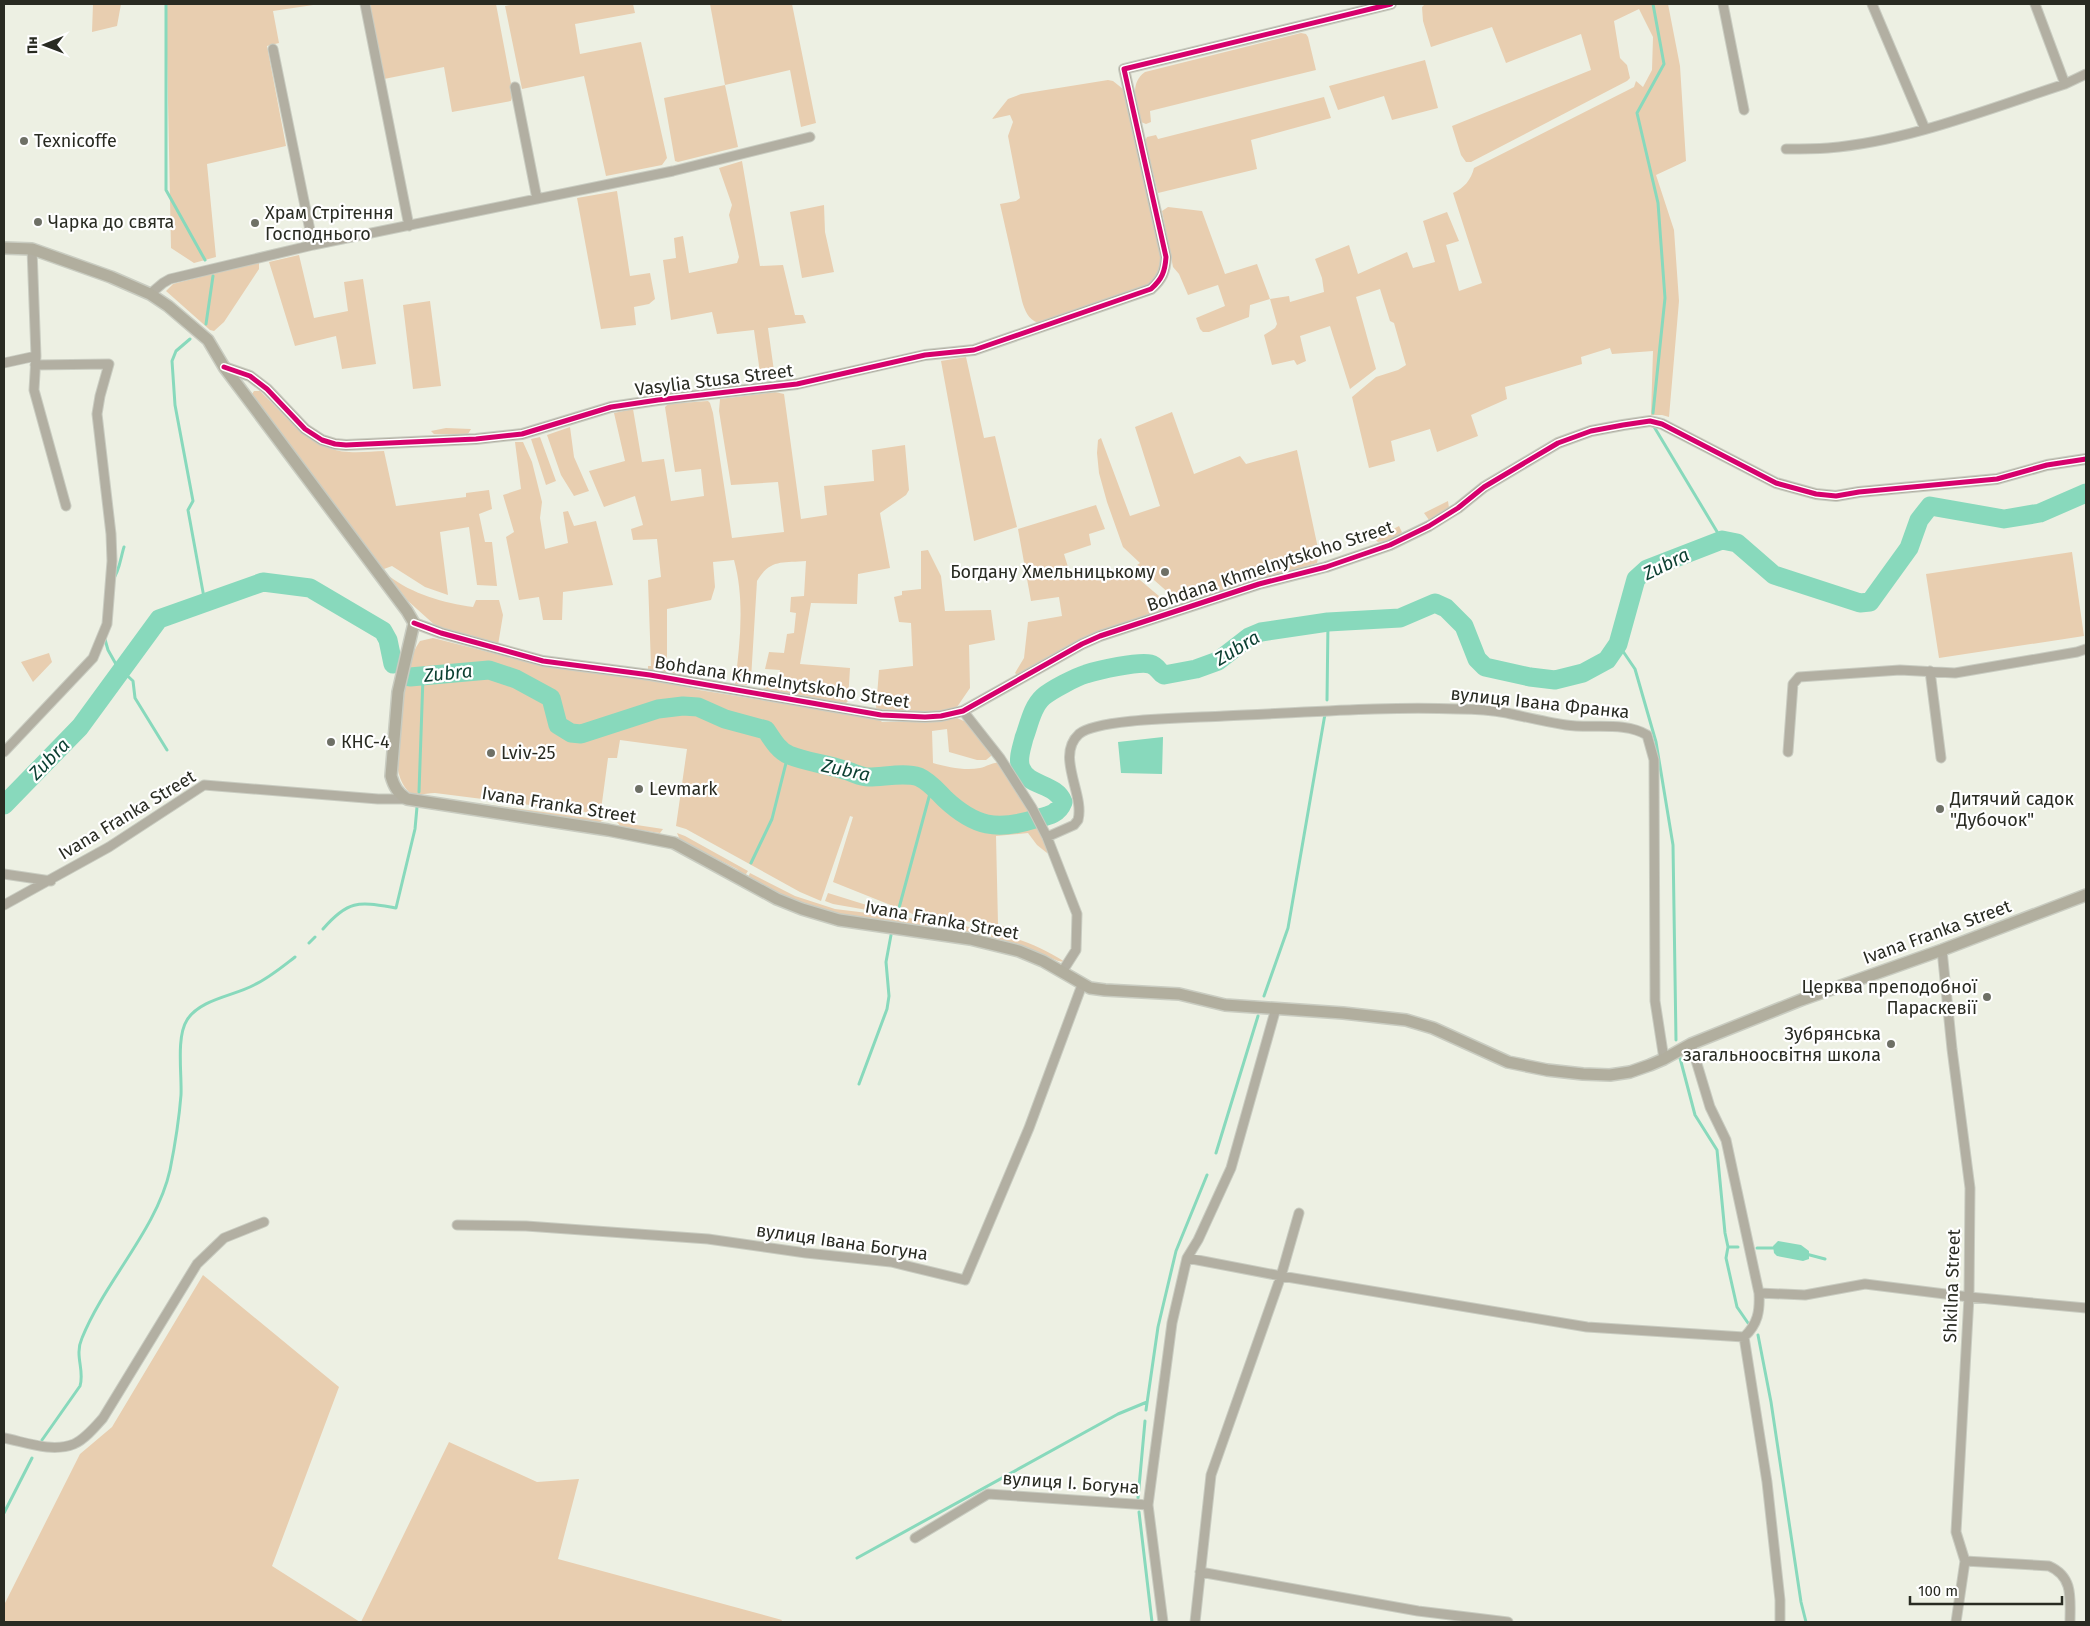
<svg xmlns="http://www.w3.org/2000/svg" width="2090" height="1626" viewBox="0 0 2090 1626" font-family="'Fira Sans',sans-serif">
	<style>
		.green { fill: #e8ceb0 }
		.water { fill: #88d9bc }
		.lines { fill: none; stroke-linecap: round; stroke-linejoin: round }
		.stream { stroke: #88d9bc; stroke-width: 3 }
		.river { stroke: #88d9bc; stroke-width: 19 }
		.minor-casing { stroke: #c9ccc1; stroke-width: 11 }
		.tertiary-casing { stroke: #c9ccc1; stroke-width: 12 }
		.secondary-casing { stroke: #c9ccc1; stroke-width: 14 }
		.minor { stroke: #b2afa2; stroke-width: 9 }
		.tertiary { stroke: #b2afa2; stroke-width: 10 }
		.secondary { stroke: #b1ae9e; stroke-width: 11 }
		.cycleway-casing { stroke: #fff; stroke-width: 8 }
		.cycleway { stroke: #d6006c; stroke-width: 5 }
		.poi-dot { fill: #6e7066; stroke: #fff; stroke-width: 2 }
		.labels { text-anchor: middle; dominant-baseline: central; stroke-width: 4.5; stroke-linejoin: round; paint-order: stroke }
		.poi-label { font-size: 18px; fill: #292b22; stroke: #fff; text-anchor: start }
		.street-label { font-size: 18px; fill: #292b22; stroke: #fff }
		.water-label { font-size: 19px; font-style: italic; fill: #0b3f31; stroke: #fff }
	</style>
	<rect width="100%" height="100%" fill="#edf0e3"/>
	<path class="green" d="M93,4h28l-4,22 -25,6z
		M166,4h154l-47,7 6,32 -12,3 19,100 -79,18 9,93 -22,6 -23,-15z
		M370,4h126l17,90 -2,7 -59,11 -8,-45 -60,12z
		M515,4h118l2,9 -60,11 5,30 61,-12 26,116 -5,7 -56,11 -22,-100 -62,13 -17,-83z
		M710,4h82l24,119 -15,4 -11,-57 -65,15 13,62 -60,15 -3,-1 -11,-63 61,-13z
		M1425,4h243l12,62 6,95 -30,14 18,55 5,71 -10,116 -7,-2h-11l2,-64 -41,3 -2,-6 -29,9 1,7 -77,23 2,12 -36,16 7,21 -41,16 -7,-23 -39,12 4,20 -26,7 -17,-71 24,-20 22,-7 8,-5 -12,-42 -4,-2 -10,-32 -24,8 20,72 -26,20 -20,-63 -30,10 6,25 -9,4 -3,-5 -22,5 -8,-30 11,-7 2,-4 -7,-25 -20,6 -1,12 -40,15h-6l-3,-3 -4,-11 29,-12 -7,-21 -30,10 -9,-21 -6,-7 -11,-56 6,-4 34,4 23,63 32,-10 13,35 19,-3 1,6 34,-10 -2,-14 -7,-19 34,-14 9,29 49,-22 6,16 22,-6 -12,-41 24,-9 12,29 -13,4 13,46 23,-8 -29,-90c11,-5 18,-13 21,-25l160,-81 2,-6 7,6 9,-17 1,-33 -14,-28 -25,12 6,37 7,7 3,13 -3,3 -156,81h-5l-5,-7 -9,-29 139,-56 -10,-36 -75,29 -14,-36 -61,20 -8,-26 -1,-14z
		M1301,33l5,1 2,3 8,33 -166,41 1,11 -5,2 -5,-2c-4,-17 -13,-38 4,-50z
		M1425,60l13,48 -46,12 -8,-24 -46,14 -9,-24z
		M1108,80l5,1 10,8 37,163c1,14 0,23 -11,32l-111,39c-10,-4 -13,-12 -16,-22l-22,-97 16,-3 4,-3 -12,-62 5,-14 -3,-7 -18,4 16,-20 13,-5z
		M1324,97l7,21 -80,22 6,29 -99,24 -13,-52 2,-4 9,-2 2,4z
		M742,161l18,105 23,-1 12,50h8l3,8 -38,5 7,50 -14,2 -7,-50 -37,4 -5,-22 -41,8 -8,-60 13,-2 -2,-20 9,-2 6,37 48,-10 2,-6 -10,-42 3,-10 -13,-37z
		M617,191l13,85 20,-3 5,26 -6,5 -15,3 2,18 -35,4 -24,-131z
		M824,205l1,27 9,40 -32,6 -12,-66z
		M299,255l15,63 34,-7 -4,-29 19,-3 13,85 -34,5 -6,-33 -41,10 -26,-84z
		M259,261v8l-35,53 -10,9 -4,-1 -44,-39 7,-7z
		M430,301l11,85 -28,3 -10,-84z
		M966,357l18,81 11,-2 22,91 -43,14 -33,-180z
		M254,391h6c25,24 51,60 89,61 12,1 24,-1 35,-1l12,55 70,-9v-4l23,-3 3,19 -13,5 6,28h7l5,44 -20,-1 -8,-58 -29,5 8,63 -23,-8 -33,-21 -8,3 -126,-165 -6,-10z
		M775,392l9,2 17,125 26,-4 -3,-29 50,-5 -2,-31 33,-5 4,45 -3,5 -26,18 10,55 -32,6 -1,30 -46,-1 -11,61 50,4 -2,33 -3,3 -82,-14 2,-6 13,2 2,-16 -15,-1 4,-17 15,1 3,-19 7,-1 2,-20 -6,-1 1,-15 13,-1 2,-35c-24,2 -36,-2 -49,20l-6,98 -4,6 -12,-1c5,-41 10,-84 -1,-124l-21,2 2,25 -4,13 -44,9v60l18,3 -1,4 -36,-6v-4h3l-3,-86 13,-3 -4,-38 -24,1 -2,-11 12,-4 -8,-29 -31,11 -15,-36 36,-10 -11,-48 19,-4 9,53 22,-3 7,42 33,-5 -3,-27 -26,3 -10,-65 3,-3 40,-3 2,2 3,10 19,125 52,-6 -6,-50 -47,3 -12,-74 1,-12z
		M1172,412l22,62 46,-18 6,8 51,-14 22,103 -2,10 -130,39h-8l-42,-37 3,-2 -17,-16 -16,-45 -8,-29 -2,-20 1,-13 3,-2 29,78 30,-10 -25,-79z
		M570,427l4,30 15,34 -15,5 -13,-21 -14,-40z
		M446,428l25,1 -3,5h-34l-3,-3z
		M540,437l16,44 -10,4 -15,-46z
		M515,442h8l9,20 10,40 -2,16 5,31 23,-6 -5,-31 5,-1 6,15 22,-5 17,64 -50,7 -1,28h-19l-4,-23 -20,3 -13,-63 8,-5 -11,-37 18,-6z
		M1448,501l1,7 -20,12 -5,-7z
		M1096,505l9,24 -16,5 2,11 -27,9 8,26 55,-11 39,33 2,5 -3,3 -147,66 -3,-3 9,-15 4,-36 34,-6 -3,-19 -28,4 -13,-72z
		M1399,526l3,6c-5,6 -16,9 -24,10l-4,-3z
		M928,550l13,26 4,35 46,-1 4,30 -26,5 1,43 -13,19 -21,5 -60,-3 3,-39 34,-4 -2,-43 -12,-1 -5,-25 8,-2v-4l19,-2v-38z
		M2072,552l12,84 -145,22 -13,-84z
		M389,576c23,18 55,27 84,31l3,-7h23l4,15 -5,30 -61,-18 -29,-26z
		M433,638l110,28 4,-1 116,17 36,8 180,29 3,3 47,-1 28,-3 9,4 26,30 -1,4 -5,4h-9l-28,-8 -2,-23 -15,2 1,32c15,4 32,8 47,5 7,-1 12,-6 19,-5l38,59 13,27 -3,4 -10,-8 -9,-12 -32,3 2,88 22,9 -39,-8 -18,-5 -50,-6 -80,-32 20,-65 -3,-1 -29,85 -21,-9 -114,-63 -10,-3 11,-77 -67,-9 -3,18h-9l-7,52 9,1 -1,4 -174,-22c-6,0 -11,1 -17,2 -12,0 -18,-15 -20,-25 3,-37 0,-98 22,-129z
		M49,653l3,9 -19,20 -12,-20z
		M476,803l127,17 -4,3 -123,-17z
		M617,822l46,7 -3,4 -39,-6z
		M677,833l8,3 63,35 -4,6 -7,-8 -57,-29z
		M750,873l45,23 40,13 114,14 41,8 -2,6 -40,-8 -113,-15 -41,-13 -28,-13 -12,-9h-7z
		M828,893l45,14 32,7h-15l-57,-10 -8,-3z
		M992,932c28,7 48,14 73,30l-7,-1 -35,-15 -32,-9z
		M203,1275l136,112 -67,179 88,56h-356v-17l76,-151 32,-27z
		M449,1442l88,40 42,-3 -21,80 224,61 -1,2h-420z"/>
	<path class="water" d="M1163,737l-1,37 -41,-1 -3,-31z
		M1778,1241l23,4 8,6v8l-6,2 -26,-5 -3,-3 -1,-7z"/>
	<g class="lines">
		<path class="stream" d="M166,4v186l39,70
			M206,324l7,-48
			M190,339l-14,12 -4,10 3,44 18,96 -5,9 17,93
			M1653,413l12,-115 -7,-95 -21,-90 27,-49 -11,-60
			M1653,425l69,115
			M113,579c6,-6 8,-23 11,-32
			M104,636l4,14 9,16 16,15 2,17 32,52
			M1618,644l17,25 21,73 17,103 3,195
			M1327,700l1,-78
			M419,792l4,-115
			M4,797l5,3
			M751,863l21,-44 16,-64
			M899,908l33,-122
			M323,929c26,-30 36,-27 73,-21l19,-79 2,-22
			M309,943l6,-6
			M1264,996l24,-68 37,-214
			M1680,1058l15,57 22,35 8,83 3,14 -2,11 11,49 11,16
			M859,1084l28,-75 2,-13 -3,-34 5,-27
			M1216,1153l42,-137
			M1728,1247h10
			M1757,1248h18
			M1806,1254l19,5
			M1758,1335l13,67 30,200 5,20
			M1146,1410l12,-83 18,-76 31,-76
			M42,1440l38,-54c5,-16 -6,-30 2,-48 23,-57 75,-109 88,-168 5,-25 9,-50 11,-75 1,-20 -5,-58 6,-75 13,-21 47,-24 67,-35 15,-7 28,-18 41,-28
			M1138,1498l7,-77
			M1139,1512l13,110
			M4,1513l28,-55
			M857,1558l261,-144 29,-12"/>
		<path class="river" d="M410,677l79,-7 27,9 35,19 7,27 13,8 10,1 77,-25 25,-3 15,1 27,12 41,11c6,9 12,20 23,25 17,7 37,9 55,15 9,2 16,7 25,7 15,0 36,-5 50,0 11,5 18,14 26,22 30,28 52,32 90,20 12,-3 23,-4 28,-17 -7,-19 -35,-15 -42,-34 -4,-9 1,-21 3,-30 5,-13 8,-31 19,-41 8,-7 33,-20 43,-23 12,-4 53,-13 64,-10 8,2 8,8 14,11l32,-6 22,-8 31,-24 12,-5 67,-10 72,-4 35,-15 11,5 18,18 13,33 8,8 45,10 25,3 28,-7 24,-13 11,-16 18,-65 11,-10 75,-29 15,3 37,32 86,28 10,-1 39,-54 10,-28 11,-14 74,13 36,-6 46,-20
			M4,805l76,-78 79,-108 104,-37 47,6 73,43 5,9 5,24"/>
		<g class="minor-casing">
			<path id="minor" d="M365,4l44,222
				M1723,4l21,106
				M1872,4l53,125
				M2035,4l30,80
				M273,49l40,196
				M515,87l22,112
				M1786,149c14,0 28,0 42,-1 78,-6 163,-40 237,-64l21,-10
				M32,249l4,107 -2,34 32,116
				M150,294l13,-11 7,-4 143,-34 360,-74 137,-34
				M4,363l32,-7
				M1930,671l11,87
				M963,711l37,47 32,50 15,29 30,77 -1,36 -14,22
				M4,752l89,-94 14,-34 5,-63 -1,-27 -14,-120 3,-18 9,-32 -74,1
				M1788,752l5,-68 6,-7 101,-7 55,3 122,-21 9,-3
				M1047,837l27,-12 4,-5c7,-26 -23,-64 1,-86 19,-16 117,-16 145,-18 78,-3 156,-10 234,-7 16,0 33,1 49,4 19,4 39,9 59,12 25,4 59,-4 81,10l7,25 1,241 9,58
				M4,874l47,7
				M4,905l105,-58 95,-62 174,14h29
				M1942,950l10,99 18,139 -1,109 -13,235 9,29 -9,61
				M1691,1044l19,63 16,33 33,153c1,18 -1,31 -15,44l23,145 13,118v22
				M457,1225l69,1 182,13 98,14 85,9 74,18 64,-152 53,-143
				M1187,1258l94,18 306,51 157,10
				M1759,1293l46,2 60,-11 104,13 117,11
				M4,1438c21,4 48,15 70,6 11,-5 21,-17 29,-26l94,-154 27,-26 40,-16
				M915,1538l73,-44 160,11
				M1965,1561l84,5c25,11 21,33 21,56
				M1200,1572l218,39 90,11
				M1163,1622l-15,-117 24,-182 15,-65 11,-18 33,-72 45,-160
				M1195,1622l16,-147 70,-199 18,-63"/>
		</g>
		<g class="tertiary-casing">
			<path id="tertiary" d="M224,367l26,9 17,13 38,40 17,11 13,4 11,1 130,-6 46,-5 89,-27 47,-7 139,-16 128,-29 49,-5 177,-61c11,-10 14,-17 15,-32l-42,-188 267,-65
				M414,623l27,10 102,28 107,14 231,40 44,2 16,-1 22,-5 119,-67 18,-8 159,-52 67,-17 64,-22 39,-19 29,-18 26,-21 74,-44 33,-12 32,-6 27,-4 12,3 114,59 40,11 20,2 23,-4 138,-13 50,-14 39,-6"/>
		</g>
		<g class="secondary-casing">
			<path id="secondary" d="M4,248l28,1 79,28 39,17 18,12 40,34 16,27 183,244 7,12 -16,69 -7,84c3,11 7,17 16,23l201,31 66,13 103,56 25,10 37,11 131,19 49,12 24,10 47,27 15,2 74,4 46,11 118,8 63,7 27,8 75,34 39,8 36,4 27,1 20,-3 20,-7 14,-6 27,-15 110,-44 141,-50 144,-55"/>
		</g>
		<use href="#minor" class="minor"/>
		<use href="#tertiary" class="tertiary"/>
		<use href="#secondary" class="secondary"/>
		<g class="cycleway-casing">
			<path id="cycleway" d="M224,367l26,9 17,13 38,40 17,11 13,4 11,1 130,-6 46,-5 89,-27 47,-7 139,-16 128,-29 49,-5 177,-61c11,-10 14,-17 15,-32l-42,-188 267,-65
				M414,623l27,10 102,28 107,14 231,40 44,2 16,-1 22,-5 119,-67 18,-8 159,-52 67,-17 64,-22 39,-19 29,-18 26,-21 74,-44 33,-12 32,-6 27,-4 12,3 114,59 40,11 20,2 23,-4 138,-13 50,-14 39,-6"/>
		</g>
		<use href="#cycleway" class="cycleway"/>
	</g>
	<g class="poi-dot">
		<circle cx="24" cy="141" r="5"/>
		<circle cx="38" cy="222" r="5"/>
		<circle cx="255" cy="223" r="5"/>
		<circle cx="1165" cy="572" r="5"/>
		<circle cx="331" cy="742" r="5"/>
		<circle cx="491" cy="753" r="5"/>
		<circle cx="639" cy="789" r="5"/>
		<circle cx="1940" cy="809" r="5"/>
		<circle cx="1987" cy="997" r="5"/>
		<circle cx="1891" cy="1044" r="5"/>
	</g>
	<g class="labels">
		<g class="poi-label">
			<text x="34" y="141">Texnicoffe</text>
			<text x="265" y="213">Храм Стрітення<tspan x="265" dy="21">Господнього</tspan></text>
			<text x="48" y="222">Чарка до свята</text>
			<text x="1155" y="572" text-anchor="end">Богдану Хмельницькому</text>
			<text x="341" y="742">КНС-4</text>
			<text x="501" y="753">Lviv-25</text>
			<text x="649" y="789">Levmark</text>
			<text x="1950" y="799">Дитячий садок<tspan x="1950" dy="21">"Дубочок"</tspan></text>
			<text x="1977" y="987" text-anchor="end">Церква преподобної<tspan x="1977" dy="21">Параскевії</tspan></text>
			<text x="1881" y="1034" text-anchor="end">Зубрянська<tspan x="1881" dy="21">загальноосвітня школа</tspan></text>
		</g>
		<g class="street-label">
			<text transform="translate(714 380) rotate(-7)">Vasylia Stusa Street</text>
			<text transform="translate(1270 566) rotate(-18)">Bohdana Khmelnytskoho Street</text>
			<text transform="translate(782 682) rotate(9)">Bohdana Khmelnytskoho Street</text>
			<text transform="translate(1540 703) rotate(6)">вулиця Івана Франка</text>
			<text transform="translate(559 805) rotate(9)">Ivana Franka Street</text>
			<text transform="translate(127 815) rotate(-31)">Ivana Franka Street</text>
			<text transform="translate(942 920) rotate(10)">Ivana Franka Street</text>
			<text transform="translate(1937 932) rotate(-20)">Ivana Franka Street</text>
			<text transform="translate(842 1242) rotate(8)">вулиця Івана Богуна</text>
			<text transform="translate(1952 1286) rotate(-88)">Shkilna Street</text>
			<text transform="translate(1071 1483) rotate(4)">вулиця І. Богуна</text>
		</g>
		<g class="water-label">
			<text transform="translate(1666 564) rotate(-26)">Zubra</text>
			<text transform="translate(1237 648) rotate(-31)">Zubra</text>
			<text transform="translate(448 673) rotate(-6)">Zubra</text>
			<text transform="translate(49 759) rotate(-46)">Zubra</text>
			<text transform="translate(846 770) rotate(12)">Zubra</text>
		</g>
	</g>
	<rect width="2090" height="1626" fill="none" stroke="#292b22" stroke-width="10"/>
	<g transform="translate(45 45) rotate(269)" stroke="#ffffff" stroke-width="4" paint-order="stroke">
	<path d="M0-4L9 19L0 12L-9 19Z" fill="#292b22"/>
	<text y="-8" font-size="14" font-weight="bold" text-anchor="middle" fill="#292b22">Пн</text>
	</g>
	<path d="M1910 1596v8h152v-8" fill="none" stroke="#292b22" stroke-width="2.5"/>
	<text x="1918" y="1596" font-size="15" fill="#292b22" stroke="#ffffff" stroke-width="4" paint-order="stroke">100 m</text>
</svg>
